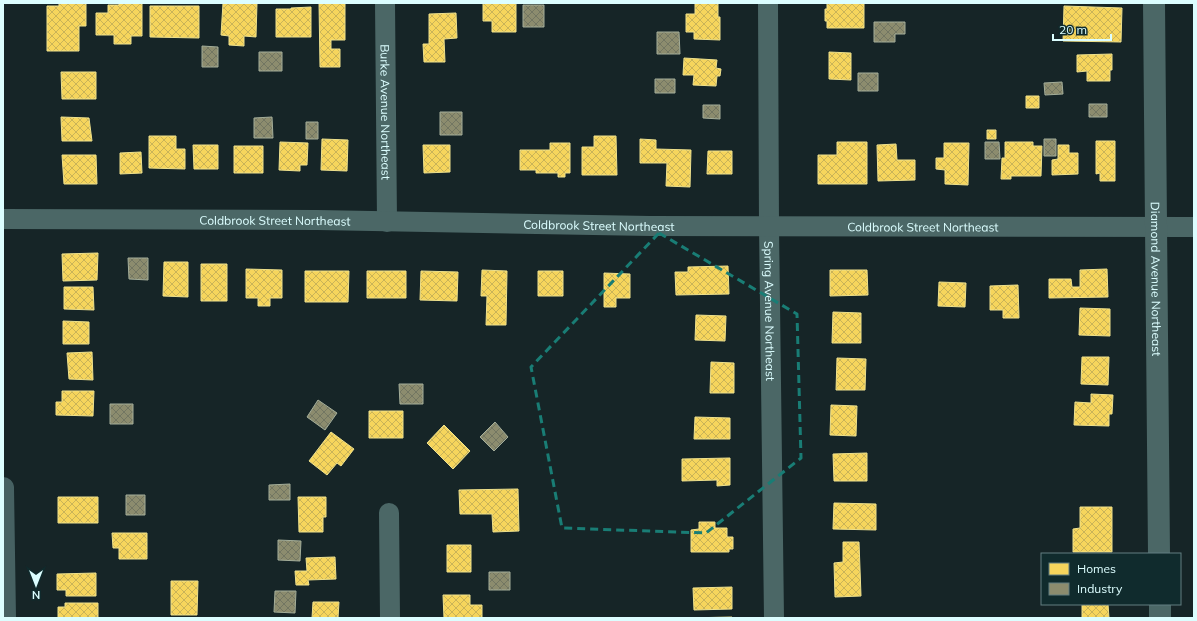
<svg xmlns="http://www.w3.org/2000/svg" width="1197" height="621" viewBox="0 0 1197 621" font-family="Mulish,sans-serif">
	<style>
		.homes { fill: url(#homes-cross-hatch); stroke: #eee18d }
		.industry { fill: url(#industry-cross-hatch); stroke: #a4ae9a }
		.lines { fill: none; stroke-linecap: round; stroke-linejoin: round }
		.minor { stroke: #4b6766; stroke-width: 20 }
		.tertiary { stroke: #4b6766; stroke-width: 22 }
		.secondary { stroke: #466162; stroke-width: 22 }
		.marked { fill: none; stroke: #197d75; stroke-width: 3; stroke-dasharray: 8 5; stroke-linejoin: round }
		.labels { text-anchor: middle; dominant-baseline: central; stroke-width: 4; stroke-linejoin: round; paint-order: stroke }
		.street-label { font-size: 12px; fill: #dcfeff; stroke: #102b2d }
	</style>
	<defs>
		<pattern id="homes-cross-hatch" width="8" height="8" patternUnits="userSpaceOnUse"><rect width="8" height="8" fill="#f6d55c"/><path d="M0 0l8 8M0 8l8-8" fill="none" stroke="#c9b358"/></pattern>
		<pattern id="industry-cross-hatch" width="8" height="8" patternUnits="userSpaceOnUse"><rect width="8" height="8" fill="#8c8c6e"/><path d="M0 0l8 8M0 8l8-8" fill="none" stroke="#727662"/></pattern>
	</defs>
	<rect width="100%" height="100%" fill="#162527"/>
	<path class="homes" d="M59,3h27v23h-7v25h-32v-45h12z
		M119,3h23v33h-11v8h-17v-9h-18v-22h12v-8h11z
		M223,3h34l-1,34 -12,-1v10l-15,-1v-9l-8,-1z
		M319,3h26v37h-14v9h9v18h-20z
		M483,3h33v29h-24v-11h-9z
		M695,3h23v14h2v23l-26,-1v-7h-8v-18h9z
		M827,3h37v25h-37v-7h-2v-12h2z
		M150,6h49v32l-49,-1z
		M1064,6l58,2 -1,34 -58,-1z
		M311,7v30h-35v-28h15v-1z
		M456,13l1,25 -13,1 1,23h-21l-1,-18h6v-30z
		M829,52l22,1v27l-22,-1z
		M1112,54v16h-2v11h-23v-10l-10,1v-17z
		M684,58l33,2 -1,8 5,1 -1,7h-3l-1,10 -23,-1 1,-10h-11z
		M61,72h35v27h-34z
		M1026,96h13v12h-13z
		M61,117l28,1 3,23h-30z
		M987,130h9v9h-9z
		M149,136h27v13h9v20l-36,-1z
		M594,136h22l1,39h-35v-28h12z
		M322,139l26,1 -1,31 -26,-1z
		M640,139l16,1v9l35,1 -1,37 -24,-1 1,-23h-27z
		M1096,141h19v40h-15v-8l-4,1z
		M280,142l28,1 -1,22h-7v6l-21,-1z
		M837,142h30v42h-49v-29h19z
		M1005,142h28v4h9l-1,30h-30v3h-10l1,-21h3z
		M550,143h20v30h-5v4h-7v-4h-22v-3h-16v-20h30z
		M944,143h25l-1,42 -23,-1v-14l-9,-1v-11h8z
		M896,144l1,16h18v20l-37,1 -1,-36z
		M193,145h25v24h-24z
		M423,145h27v27l-26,1z
		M1058,145h11v8h9v21l-26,1v-15l6,-1z
		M234,146h29v27h-29z
		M708,151h24v23h-25z
		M141,152l1,21 -22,1v-21z
		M62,155h34l1,29h-33z
		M98,253l-1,27 -34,1 -1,-27z
		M164,262h24v35l-25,-1z
		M201,264h26v37h-26z
		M728,266l1,28 -53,1 -1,-23h13v-5z
		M246,269l36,1v28h-12v8h-12v-8h-12z
		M1107,269l1,28 -59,1v-19h22l1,8h8v-17z
		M482,270l25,1 -1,54h-20l1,-29h-6z
		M830,270h37l1,25 -38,1z
		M305,271h44l-1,31h-43z
		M367,271h39v27h-39z
		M421,271l37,1 -1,29 -37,-1z
		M538,271h25v25h-25z
		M604,273l26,1v24h-14v9h-12z
		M939,282l27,1 -1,24 -27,-1z
		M1018,285l1,33h-16v-8h-13v-24z
		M64,287h29l1,23 -30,-1z
		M1080,308l30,1v27l-31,-1z
		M833,312l28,1v30h-29z
		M696,315l30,1 -1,25 -30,-1z
		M63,321l26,1v22h-26z
		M92,352l1,28 -24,-1 -2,-26z
		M1082,357h27l-1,28 -27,-1z
		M837,358l29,1 -1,31h-29z
		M711,362l23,1v30h-24z
		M62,391h32l-1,25 -37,-1v-13h6z
		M1091,394l22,1 -1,19h-3v12l-35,-1 1,-23 16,1z
		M831,405l26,1 -1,30 -26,-1z
		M369,411h34v27h-34z
		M695,417l35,1v21h-36z
		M444,425l26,26 -17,18 -26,-26z
		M331,432l23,17 -13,17 -4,-3 -10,12 -18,-14z
		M867,453v28h-33l-1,-27z
		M730,458v27l-13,1v-6l-35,1v-22z
		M518,489l1,42 -26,1 -1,-18h-32l-1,-24z
		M58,497h40v26h-40z
		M298,497h28v20h-3v15h-24z
		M834,503l42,1v26l-43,-1z
		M1080,507h32v45h-39v-23l7,-1z
		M699,522h16v6h12v9h6v12h-4v3h-38v-22l8,-1z
		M112,533h35v26h-28v-11h-6z
		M843,542h16l2,54 -26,1 -1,-34 9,-1z
		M447,545h24v27h-24z
		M335,557l1,22 -28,1 1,5h-13l-1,-14h12l-1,-13z
		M96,573v23h-30v-6h-9v-16z
		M171,581h27l-1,34h-26z
		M732,587v22l-38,1 -1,-22z
		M443,595h27v10h12v13h-38z
		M313,602h26l-1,16h-26z
		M65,603h33v15h-40v-11h7z
		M1082,604h26l1,14h-27z
		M732,617v1h-47z"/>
	<path class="industry" d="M523,5h21v22h-21z
		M874,22h31v12h-10v8h-21z
		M657,32h22l1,22h-23z
		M202,46l16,1v20h-16z
		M259,52h23v19h-23z
		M858,73h20v18h-20z
		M655,79h20v14h-20z
		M1062,82l1,12 -18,1 -1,-12z
		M1089,104h18v13h-18z
		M703,105h17v14l-17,-1z
		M440,112h22v23h-22z
		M272,117l1,21h-19v-20z
		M306,122h12v17h-12z
		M1044,139h12v17h-12z
		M985,142h14l1,17h-15z
		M128,258h20v22l-19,-1z
		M399,384h24v20h-23z
		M318,400l19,13 -12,17 -18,-13z
		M110,404h23v20h-23z
		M495,422l13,15 -14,14 -14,-14z
		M290,484v16h-21v-15z
		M126,495h19v20h-19z
		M278,540l23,1 -1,20 -22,-1z
		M489,572h21v18h-21z
		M275,591h21l-1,22 -21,-1z"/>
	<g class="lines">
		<g class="minor">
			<path id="s1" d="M385,3l2,219"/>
			<path id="s2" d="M768,3l1,223 5,392"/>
			<path id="s3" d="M3,219l314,1 333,6 544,1"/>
			<path d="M389,513l1,105"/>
		</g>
		<g class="tertiary">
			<path id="s4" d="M1154,3l5,551"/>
			<path d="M1160,604v14"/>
		</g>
		<path class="secondary" d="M3,488l2,130"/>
	</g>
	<path class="marked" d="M659,233l138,81 4,144 -95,75 -144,-5 -31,-161z"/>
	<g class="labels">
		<g class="street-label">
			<text stroke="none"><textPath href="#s1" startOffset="109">Burke Avenue Northeast</textPath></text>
			<text stroke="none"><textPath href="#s3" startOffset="272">Coldbrook Street Northeast</textPath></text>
			<text stroke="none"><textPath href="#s3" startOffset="596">Coldbrook Street Northeast</textPath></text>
			<text stroke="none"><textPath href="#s3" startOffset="920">Coldbrook Street Northeast</textPath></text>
			<text stroke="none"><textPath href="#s4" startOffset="276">Diamond Avenue Northeast</textPath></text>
			<text stroke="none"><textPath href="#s2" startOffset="308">Spring Avenue Northeast</textPath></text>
		</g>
	</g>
	<rect width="1197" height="621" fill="none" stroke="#dcfeff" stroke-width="8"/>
	<rect x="1041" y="553" width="140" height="52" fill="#102b2d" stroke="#627f81"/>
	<rect x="1049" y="563" width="20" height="12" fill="#f6d55c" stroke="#627f81"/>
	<text x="1077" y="573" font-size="12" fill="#dcfeff">Homes</text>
	<rect x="1049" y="583" width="20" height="12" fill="#8c8c6e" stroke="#627f81"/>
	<text x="1077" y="593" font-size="12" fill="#dcfeff">Industry</text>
	<g transform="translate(36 585) rotate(180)" stroke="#102b2d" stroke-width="3" paint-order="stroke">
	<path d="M0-3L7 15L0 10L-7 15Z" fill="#dcfeff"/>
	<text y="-6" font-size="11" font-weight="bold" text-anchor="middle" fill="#dcfeff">N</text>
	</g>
	<path d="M1053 34v6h58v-6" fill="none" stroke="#dcfeff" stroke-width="2"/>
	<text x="1059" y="34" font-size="12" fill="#dcfeff" stroke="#102b2d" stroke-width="3" paint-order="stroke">20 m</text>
</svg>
